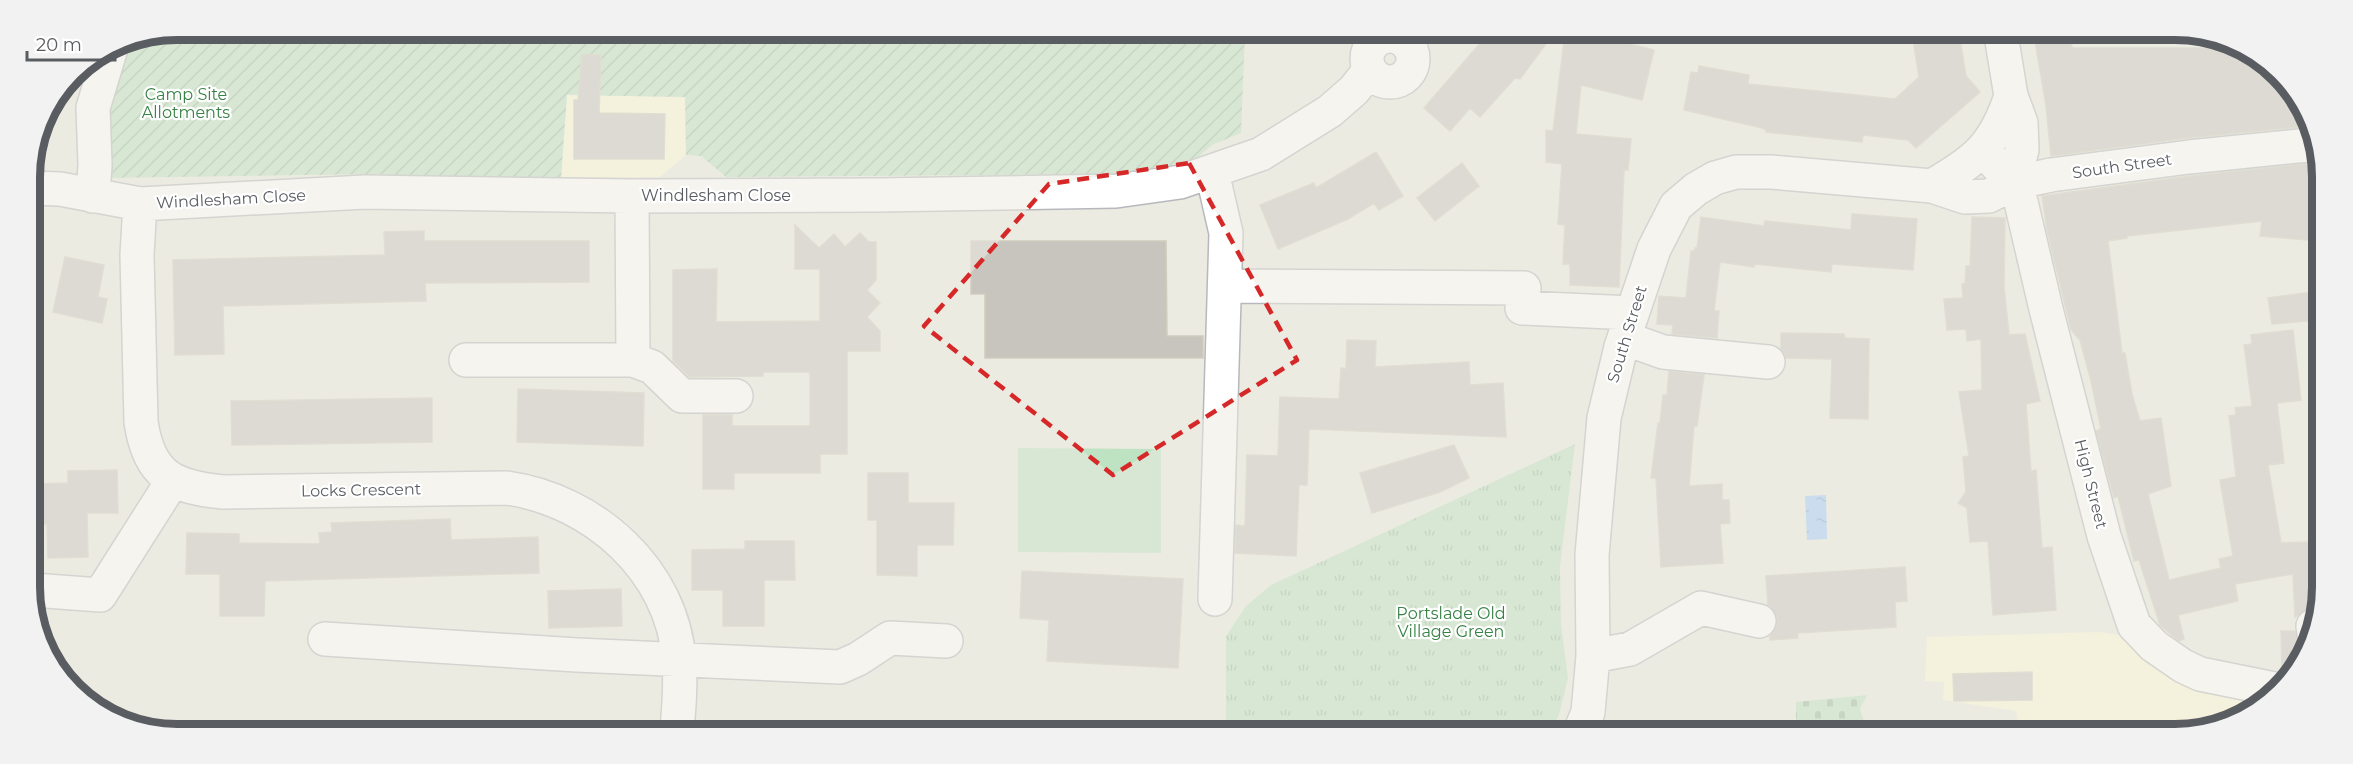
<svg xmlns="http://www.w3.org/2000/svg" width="2353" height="764" viewBox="0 0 2353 764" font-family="Montserrat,sans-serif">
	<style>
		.commercial { fill: #fcf8d5 }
		.grass { fill: url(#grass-tufts) }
		.cemetery { fill: url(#cemetery-stones) }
		.garden { fill: url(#garden-furrows) }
		.pitch { fill: #bee3c2 }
		.water { fill: url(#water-ripples) }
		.building { fill: #c7c5be; stroke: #d0cdbf; stroke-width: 1.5 }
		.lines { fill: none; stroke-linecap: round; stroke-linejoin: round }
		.minor-casing { stroke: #b6b8bd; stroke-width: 36 }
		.minor { stroke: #fff; stroke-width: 33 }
		.marked { fill: none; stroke: #d62828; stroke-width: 4.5; stroke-dasharray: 12 8; stroke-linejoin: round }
		.labels { text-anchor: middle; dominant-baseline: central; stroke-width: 4.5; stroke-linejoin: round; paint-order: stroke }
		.park-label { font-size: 16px; fill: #378244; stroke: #fff }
		.street-label { font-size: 16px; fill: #595c61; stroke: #fff }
		.rim { fill: none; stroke: #595c61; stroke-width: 8 }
	</style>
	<defs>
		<pattern id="grass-tufts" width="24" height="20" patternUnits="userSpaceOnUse" patternTransform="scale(1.5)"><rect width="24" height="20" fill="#bee3c2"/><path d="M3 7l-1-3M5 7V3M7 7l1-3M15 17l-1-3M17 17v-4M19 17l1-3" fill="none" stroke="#9dbba1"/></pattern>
		<pattern id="cemetery-stones" width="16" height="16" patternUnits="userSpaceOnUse" patternTransform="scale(1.5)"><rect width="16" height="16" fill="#bee3c2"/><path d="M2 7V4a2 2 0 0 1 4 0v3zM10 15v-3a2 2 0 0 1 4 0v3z" fill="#9dbba1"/></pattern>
		<pattern id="garden-furrows" width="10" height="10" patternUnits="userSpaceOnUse" patternTransform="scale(1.5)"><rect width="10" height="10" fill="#bee3c2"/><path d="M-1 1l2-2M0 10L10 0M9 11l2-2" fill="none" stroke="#9dbba1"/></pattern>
		<pattern id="water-ripples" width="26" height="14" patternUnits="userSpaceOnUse" patternTransform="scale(1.5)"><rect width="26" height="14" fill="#a1cafc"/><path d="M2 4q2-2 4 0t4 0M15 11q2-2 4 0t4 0" fill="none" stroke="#86a7cf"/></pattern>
	</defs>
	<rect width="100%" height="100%" fill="#ecebe1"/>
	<path class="commercial" d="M567,95l118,2 1,58 -26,22 -99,1z
		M2099,632l20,3 147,68 -81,31 -166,-1 -3,-22 -73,-11 1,-18 -19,-1 2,-44z"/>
	<path class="grass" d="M1575,444l-15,122 1,59 7,53 -9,37 -8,17 -325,-1v-95l20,-30 25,-21z"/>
	<path class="cemetery" d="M1867,695l-7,14 8,24h-72v-31z"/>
	<path class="garden" d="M177,30l1068,3 -4,100 -29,12 -23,20 -66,9 -397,3 -25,-21 -15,-1 -1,-58 -118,-2 -6,83 -122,1 -63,-5 -270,4 -1,-58 23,-80z"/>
	<path class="pitch" d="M1018,448l143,1v104l-143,-1z"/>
	<path class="water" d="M1826,495l1,44 -20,1 -2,-44z"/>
	<path class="building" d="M1489,33h65l-34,46 -5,-1 -35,39 -10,-9 -20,23 -26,-23z
		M1565,33l24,1 65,16 -12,50 -61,-15 -5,49 55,5 -3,31h-4l-5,117 -49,-2v-21h-7l2,-39 -7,-1 4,-60 -16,-2v-32l7,1z
		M1912,34h47l7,42 14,16 -64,56 -8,-8 -45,-5 -1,7 -96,-10v-2l-4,-2 -78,-18 7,-38 7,1 1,-7 50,9 -1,9 147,15 24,-22z
		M2034,35h36l2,13h163l51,32 23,46 -122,12 -136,18 -5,-50z
		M582,54l19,1 -2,58 66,1 -1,45h-90v-59h4z
		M1376,152l27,44 -24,14 -5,-7 -26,16 -70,30 -18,-44 54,-22 2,5z
		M1462,163l17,23 -44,35 -18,-23z
		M2312,163v42l8,1v35l-60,-5 2,-15 -135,15v2l-19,3 14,112h3l7,41 8,27 21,-3 10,68 -23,8 21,86 52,-12 -2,-9 14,-3 -13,-76 16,-3 -7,-61 7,-1 -1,-7 17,-2 -8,-61 8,-1 -1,-9 42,-5 8,70 -24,3 7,60 -16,2 13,78 29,-1v12h8v54h-8l-15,9 -2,-43 -58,10 3,17 -60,14 6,24 -5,2 -19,-16 -21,-65 -5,1 -16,-65 -4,2 -18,-67 5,-2 -10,-48 -11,-41 -9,-10 -24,-100 -5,-34 149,-20z
		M1852,214l65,5 -4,51 -81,-6 -1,8 -76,-8 -1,3 -34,-5 -6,49h5l-2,27 -45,-4 1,-9 -16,-1 2,-28 27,2 5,-47h4v-3h2l4,-31 63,9 1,-5 86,9z
		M1972,217l33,1 -1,68 5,49 16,-1 15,67 -14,3 5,67 5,-1 6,78 10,-1 4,63 -63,5 -5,-74 -18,1 -3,-34 -9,-5 8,-11 -3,-35 6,-1 -10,-64 23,-2 -1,-51 -14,2 -1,-12 -19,1 -3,-31 19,-1 -1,-14h3l1,-18h4z
		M795,225l24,23 15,-14 11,13 15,-14 9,9h7v38l-9,10 13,13 -13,14 13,14v20h-33v103h-27v19h-86v16h-31v-74h29v11h78v-54h-47v4l-73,1 -17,-16v-91l44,-1 -1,53 104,-1v-52h-25z
		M424,231v10h165v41l-164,1 1,18 -203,5 1,48 -49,1 -2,-95 212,-5 -1,-23z
		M971,241h195l1,95h36v22h-218v-64h-14z
		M65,257l39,8 -6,32 9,2 -5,24 -49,-11z
		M2320,291l-1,29 -47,4 -4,-26z
		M1781,333l63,1 1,4 24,1 -1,80 -38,-1 2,-59 -46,-1 -5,-9z
		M1347,340l29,1 -1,26 94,-5 1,23 33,-2 3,54 -197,-8 -2,56h-8l-3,71 -61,-3 1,-28 9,1 2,-71 31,1 2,-59 59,2 2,-31 5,1z
		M1669,371l35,4 -7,51h-3l-5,60 33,-2v16h7l1,23 -10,1 3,39 -62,4 -5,-89h-5l7,-55h2l3,-28h4z
		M518,389l126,4 -1,53 -126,-4z
		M432,398v44l-200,3 -1,-44z
		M1454,445l15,33 -29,14 -68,21 -12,-40z
		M117,470l1,43h-31l1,44 -40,1 -1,-34h-15v-40l36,-1v-12z
		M868,473h40v30h46l-1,42h-36v31l-40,-1v-55h-9z
		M450,519l1,21 87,-3 1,36 -274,8 -1,35h-44v-42h-34l1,-41 52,1v9l81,1 -1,-11 13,-1 -1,-9z
		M745,541h49l1,39h-31v46h-41v-36h-31v-40l53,-1z
		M1905,567l2,34 -12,1 1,25 -99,6 1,5 -28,2v-4l7,-10v-10l-9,-11 -2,-29z
		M1022,571l161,8 -5,89 -131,-7 2,-41 -29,-2z
		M621,589l1,37 -73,2 -1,-37z
		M2281,631h14l4,13 5,4v8l-6,13 -7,7 -9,-5z
		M2032,672v28l-78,1 -1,-27z"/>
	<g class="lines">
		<g class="minor-casing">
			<path id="minor" d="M2001,35l10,61 10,27 1,27 -9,33
				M1367 59a23 23 0 1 1 46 0a23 23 0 1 1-46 0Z
				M1983,150l30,33 8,19 25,107 58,227 30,89 20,21 29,20 17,8 79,16
				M1212,172l14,61 -11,366
				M1932,186c45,-27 62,-39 79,-90
				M30,188l30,1 80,15 225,-12 267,4 247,-1 237,-4 64,-9 81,-28 69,-43 24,-21 15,-19
				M93,196l2,-31 -2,-57 18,-60
				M140,204l-3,51 4,167c8,54 32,65 82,70l284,-4c86,12 166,82 172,173 2,23 0,46 -2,69
				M1225,286l299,2 -2,20 109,5
				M1624,338l39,14 105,10
				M466,360h167l-1,-164
				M633,360l19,7 30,29h54
				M33,590l67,5 73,-115
				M2313,626l1,7
				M325,639l252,16 263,12 18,-8 32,-21 56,3
				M1593,656l37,-7 71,-41 58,13
				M1580,732l8,-20 5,-56 -1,-101 12,-137 17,-71 33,-98 22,-43 20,-17 19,-11 21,-6h35l161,14 33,11 24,-1 24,-13 38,-8 138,-18 129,-13"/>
		</g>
		<use href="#minor" class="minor"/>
	</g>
	<path d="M0 0H2353V764H0ZM1189,163l108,197 -184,115 -189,-149 125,-142z" fill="#ecebe1" fill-opacity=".55" fill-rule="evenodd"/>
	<path class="marked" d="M1189,163l108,197 -184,115 -189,-149 125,-142z"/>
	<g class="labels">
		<g class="park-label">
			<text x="186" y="94">Camp Site<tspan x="186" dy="18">Allotments</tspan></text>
			<text x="1451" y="613">Portslade Old<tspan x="1451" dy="18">Village Green</tspan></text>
		</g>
		<g class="street-label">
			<text transform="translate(2122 166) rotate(-8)">South Street</text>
			<text x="716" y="195">Windlesham Close</text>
			<text transform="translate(231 199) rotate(-3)">Windlesham Close</text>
			<text transform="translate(1627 334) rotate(-73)">South Street</text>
			<text transform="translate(2091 484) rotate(76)">High Street</text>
			<text transform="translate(361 490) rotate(-1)">Locks Crescent</text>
		</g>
	</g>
	<path d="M0 0H2353V764H0ZM177 40H2175A137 137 0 0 1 2312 177V587A137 137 0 0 1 2175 724H177A137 137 0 0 1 40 587V177A137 137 0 0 1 177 40Z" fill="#f2f2f2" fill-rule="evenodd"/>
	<path class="rim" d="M177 40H2175A137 137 0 0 1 2312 177V587A137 137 0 0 1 2175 724H177A137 137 0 0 1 40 587V177A137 137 0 0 1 177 40Z"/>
	<path d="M27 51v9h88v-9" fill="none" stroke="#595c61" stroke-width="3"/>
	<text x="36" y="51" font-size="18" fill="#595c61" stroke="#ffffff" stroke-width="4.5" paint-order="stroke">20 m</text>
</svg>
